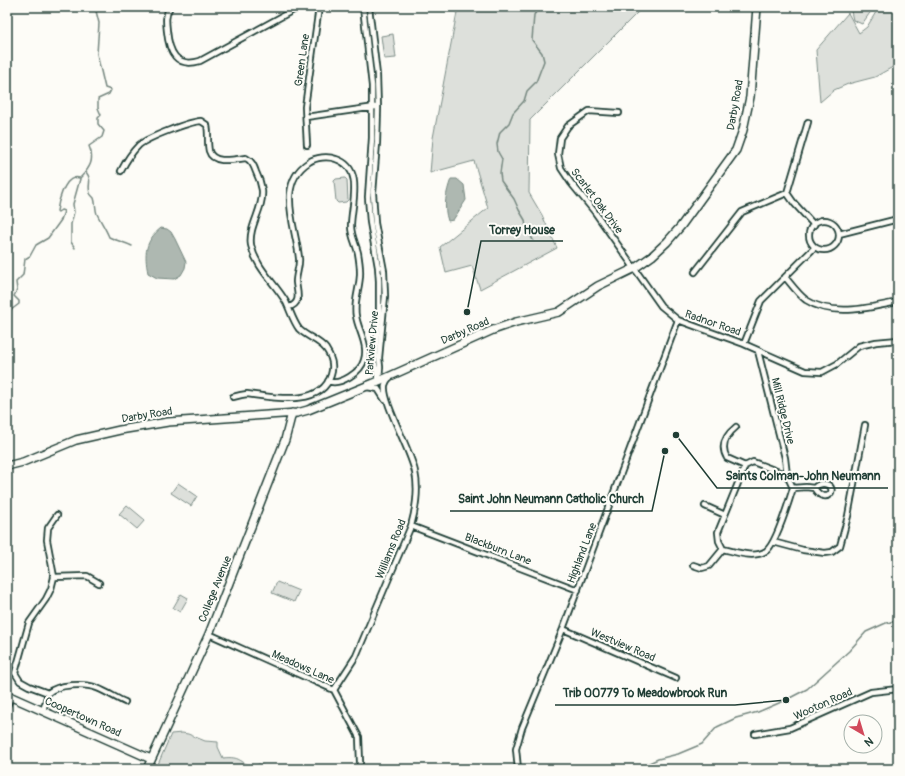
<svg xmlns="http://www.w3.org/2000/svg" width="905" height="776" viewBox="0 0 905 776" font-family="Pangolin,sans-serif">
	<style>
		.green { fill: #dde0db; stroke: #7e8e88 }
		.water { fill: #aeb8b1; stroke: #75877f }
		.lines { fill: none; stroke-linecap: round; stroke-linejoin: round }
		.stream { stroke: #75877f; stroke-width: 1.5 }
		.street-casing { stroke: #1f3d34; stroke-width: 8 }
		.secondary-casing { stroke: #1f3d34; stroke-width: 10 }
		.street { stroke: #fdfcf7; stroke-width: 4.5 }
		.secondary { stroke: #fdfcf7; stroke-width: 7 }
		.labels { text-anchor: middle; dominant-baseline: central; stroke-width: 4; stroke-linejoin: round; paint-order: stroke }
		.street-label { font-size: 11px; fill: #1f3d34; stroke: #fdfcf7 }
		.leader { fill: none; stroke: #1f3d34; stroke-width: 1.5 }
		.callout-dot { fill: #1f3d34; stroke: #fdfcf7; stroke-width: 1.5 }
		.callout-label { font-size: 12px; text-anchor: middle; font-weight: bold; fill: #1f3d34; stroke: #fdfcf7; stroke-width: 4; stroke-linejoin: round; paint-order: stroke }
	</style>
	<rect width="100%" height="100%" fill="#fdfcf7"/>
	<filter id="ink" filterUnits="userSpaceOnUse"><feTurbulence type="fractalNoise" baseFrequency=".025" numOctaves="2"/><feDisplacementMap in="SourceGraphic" scale="8" xChannelSelector="R" yChannelSelector="G"/><feConvolveMatrix kernelMatrix="1 2 1 2 8 2 1 2 1" color-interpolation-filters="sRGB"/></filter>
	<g filter="url(#ink)">
		<path class="green" d="M458,7h185l-113,113 -1,73 13,22 15,33 -77,41 -8,-23 -26,7 -6,-26 48,-39 -14,-47 -44,12 3,-35z
			M850,7h24l-12,17 -9,-4z
			M879,7h19v57l-23,13 -27,7 -14,6 -14,12 -4,-52 32,-37 11,20 8,-6z
			M393,34l3,24 -12,1 -3,-23z
			M345,178l2,2 1,20 -2,2 -8,1 -2,-2 -2,-20 2,-2z
			M178,483l19,13 -6,10 -20,-13z
			M127,505l18,15 -8,9 -18,-15z
			M277,582l22,9 -5,11 -22,-9z
			M181,594l7,4 -8,14 -7,-4z
			M182,733l6,1 17,7 13,1v5l5,11c18,-2 16,4 30,9l6,-3 11,5h-114l15,-35z"/>
		<path class="water" d="M451,179h6l7,6 2,15 -13,20 -5,1c-5,-15 -2,-28 3,-42z
			M161,228l6,1 4,3 4,7 11,23 -1,6 -4,7 -7,4 -17,-1 -9,-5c-4,-20 -3,-32 13,-45z"/>
		<g class="lines">
			<path class="stream" d="M86,172c7,9 1,13 4,21 0,1 4,5 4,5 2,5 1,11 3,16 4,8 9,15 12,23 8,4 15,5 23,9
				M533,240l-7,-12 -1,-8 -6,-10 -5,-11 -13,-18 -1,-8 2,-14 -4,-7 -1,-8 3,-12 9,-9 4,-10 11,-12 3,-10 9,-9 8,-21 -2,-8 -10,-13 2,-25 5,-8
				M75,248l-4,-6v-18l3,-12 -1,-8 7,-25
				M7,313l12,-9v-3l-5,-5 3,-6 -1,-8 7,-7 2,-16 5,-3 6,-11 12,-7 13,-18 3,-9 -3,-1 -3,2 -1,-1c1,-9 7,-31 17,-33 2,-1 4,0 6,0 10,-10 15,-18 9,-32l13,-9 2,-6 -6,-7v-6l3,-3 -3,-7v-9l11,-5 2,-4 -6,-2 -8,-34 2,-31 -4,-16
				M647,764l11,-5 20,-5 24,-10 15,-17 19,-9 22,-6 28,-12 21,-11 42,-38 17,-19 20,-9 12,-2"/>
			<g class="street-casing">
				<path id="street" d="M170,7c-5,8 -4,15 -3,24 2,21 9,37 33,30l99,-54
					M363,7l9,79v52l-4,59 2,25 8,45 1,14v30l-5,51 5,19
					M369,7l8,68 1,33 -1,35 -4,50 2,30 9,48 1,25 -6,62 1,9 -1,13
					M619,113l-30,-2 -21,15 -8,12 -2,16 3,14 10,15 23,28 67,95 17,14 66,24 61,27 17,1 15,-8 22,-18 17,-4 22,-2
					M306,117l69,-10
					M808,122l-21,71 7,10 20,22
					M307,145l-2,-38 14,-100
					M121,171c4,-8 11,-19 18,-26 10,-8 49,-23 62,-24l6,4c2,9 0,17 2,26 4,14 27,8 37,7 6,3 8,8 10,14 3,6 5,12 6,18 2,19 -14,36 -11,55 5,23 24,38 35,57 4,8 7,19 13,27 8,8 20,11 27,20 5,7 8,17 5,26 -10,33 -59,22 -84,19l-6,1 -8,2
					M809 235a15 15 0 1 1 30 0a15 15 0 1 1-30 0Z
					M839,234l59,-15
					M695,272l47,-60 45,-19
					M785,277c6,7 13,17 21,23 26,17 63,8 91,2
					M289,307c13,-4 8,-15 7,-25 0,-8 4,-16 3,-24 -3,-31 -24,-74 10,-96 7,-5 19,-6 27,-3 29,9 15,46 15,67 0,10 5,18 7,27 1,6 2,12 2,18 1,15 -7,30 -4,45 2,14 13,29 8,44 -3,12 -24,26 -36,21
					M744,344l17,-43 54,-54
					M758,351l27,107 2,17
					M367,387l11,2 7,11
					M736,427c-11,9 -16,19 -9,31l18,8
					M753,462l34,13 6,13c-4,13 -17,56 -27,63 -12,8 -30,1 -43,-2l-4,-8 -1,-9 27,-66z
					M793,488l13,-1 8,1c12,19 26,-1 11,-4 -5,-1 -8,1 -11,4
					M705,506l20,9
					M57,515l-9,13 -1,12 7,37 -3,12 -5,10 -17,24 -14,50 5,8 9,5 19,7c10,-9 36,-10 49,-5 10,4 19,10 28,14
					M411,526l167,64
					M773,542l30,8 22,3 7,-1 8,-6 8,-30 17,-91
					M693,565l9,3 7,-2 14,-17
					M54,577l33,-1 12,7
					M563,629l113,49
					M209,634l125,56 25,47 1,25 -1,7
					M334,690l22,-34 55,-130c5,-18 8,-36 4,-54 -4,-22 -33,-70 -30,-87 1,-3 3,-6 5,-8
					M7,706l4,-9
					M43,711l5,-18
					M755,734l35,-6 81,-36 27,-3
					M518,769l-2,-20 6,-21 41,-99 115,-309"/>
			</g>
			<g class="secondary-casing">
				<path id="secondary" d="M7,466l16,-4 53,-22 44,-10 48,-8 129,-9 11,-3 71,-29 114,-51 23,-8 43,-10 39,-26 37,-18 17,-12 15,-14 14,-16 55,-76 7,-20 7,-33 7,-90
					M7,695l144,64
					M147,769l62,-135 76,-194 7,-27"/>
			</g>
			<use href="#street" class="street"/>
			<use href="#secondary" class="secondary"/>
		</g>
	</g>
	<g class="labels">
		<g class="street-label">
			<text transform="translate(302 60) rotate(-82)">Green Lane</text>
			<text transform="translate(735 105) rotate(-80)">Darby Road</text>
			<text transform="translate(597 201) rotate(53)">Scarlet Oak Drive</text>
			<text transform="translate(713 323) rotate(19)">Radnor Road</text>
			<text transform="translate(465 331) rotate(-24)">Darby Road</text>
			<text transform="translate(372 343) rotate(-85)">Parkview Drive</text>
			<text transform="translate(783 411) rotate(76)">Mill Ridge Drive</text>
			<text transform="translate(147 415) rotate(-9)">Darby Road</text>
			<text transform="translate(391 549) rotate(-68)">Williams Road</text>
			<text transform="translate(498 549) rotate(21)">Blackburn Lane</text>
			<text transform="translate(582 553) rotate(-69)">Highland Lane</text>
			<text transform="translate(215 589) rotate(-68)">College Avenue</text>
			<text transform="translate(623 645) rotate(23)">Westview Road</text>
			<text transform="translate(303 667) rotate(24)">Meadows Lane</text>
			<text transform="translate(823 704) rotate(-24)">Wooton Road</text>
			<text transform="translate(83 717) rotate(24)">Coopertown Road</text>
		</g>
	</g>
	<path class="leader" d="M467 312L481 241H563M676 435L717 488H888M665 451L652 511H450M786 700L735 705H555"/>
	<g class="callout-dot">
		<circle cx="467" cy="312" r="4"/>
		<circle cx="676" cy="435" r="4"/>
		<circle cx="665" cy="451" r="4"/>
		<circle cx="786" cy="700" r="4"/>
	</g>
	<g class="callout-label">
		<text x="522" y="234">Torrey House</text>
		<text x="803" y="480">Saints Colman-John Neumann</text>
		<text x="551" y="503">Saint John Neumann Catholic Church</text>
		<text x="645" y="697">Trib 00779 To Meadowbrook Run</text>
	</g>
	<rect width="905" height="776" fill="none" stroke="#fdfcf7" stroke-width="24"/>
	<rect x="12" y="12" width="881" height="752" fill="none" stroke="#1f3d34" stroke-width="1.5" filter="url(#ink)"/>
	<g transform="translate(863 734) rotate(142)"><circle r="19" fill="#fdfcf7" stroke="#a4b0a9"/>
	<path d="M0-3L7 15L0 10L-7 15Z" fill="#d1495b"/>
	<text y="-6" font-size="11" font-weight="bold" text-anchor="middle" fill="#1f3d34">N</text>
	</g>
</svg>
